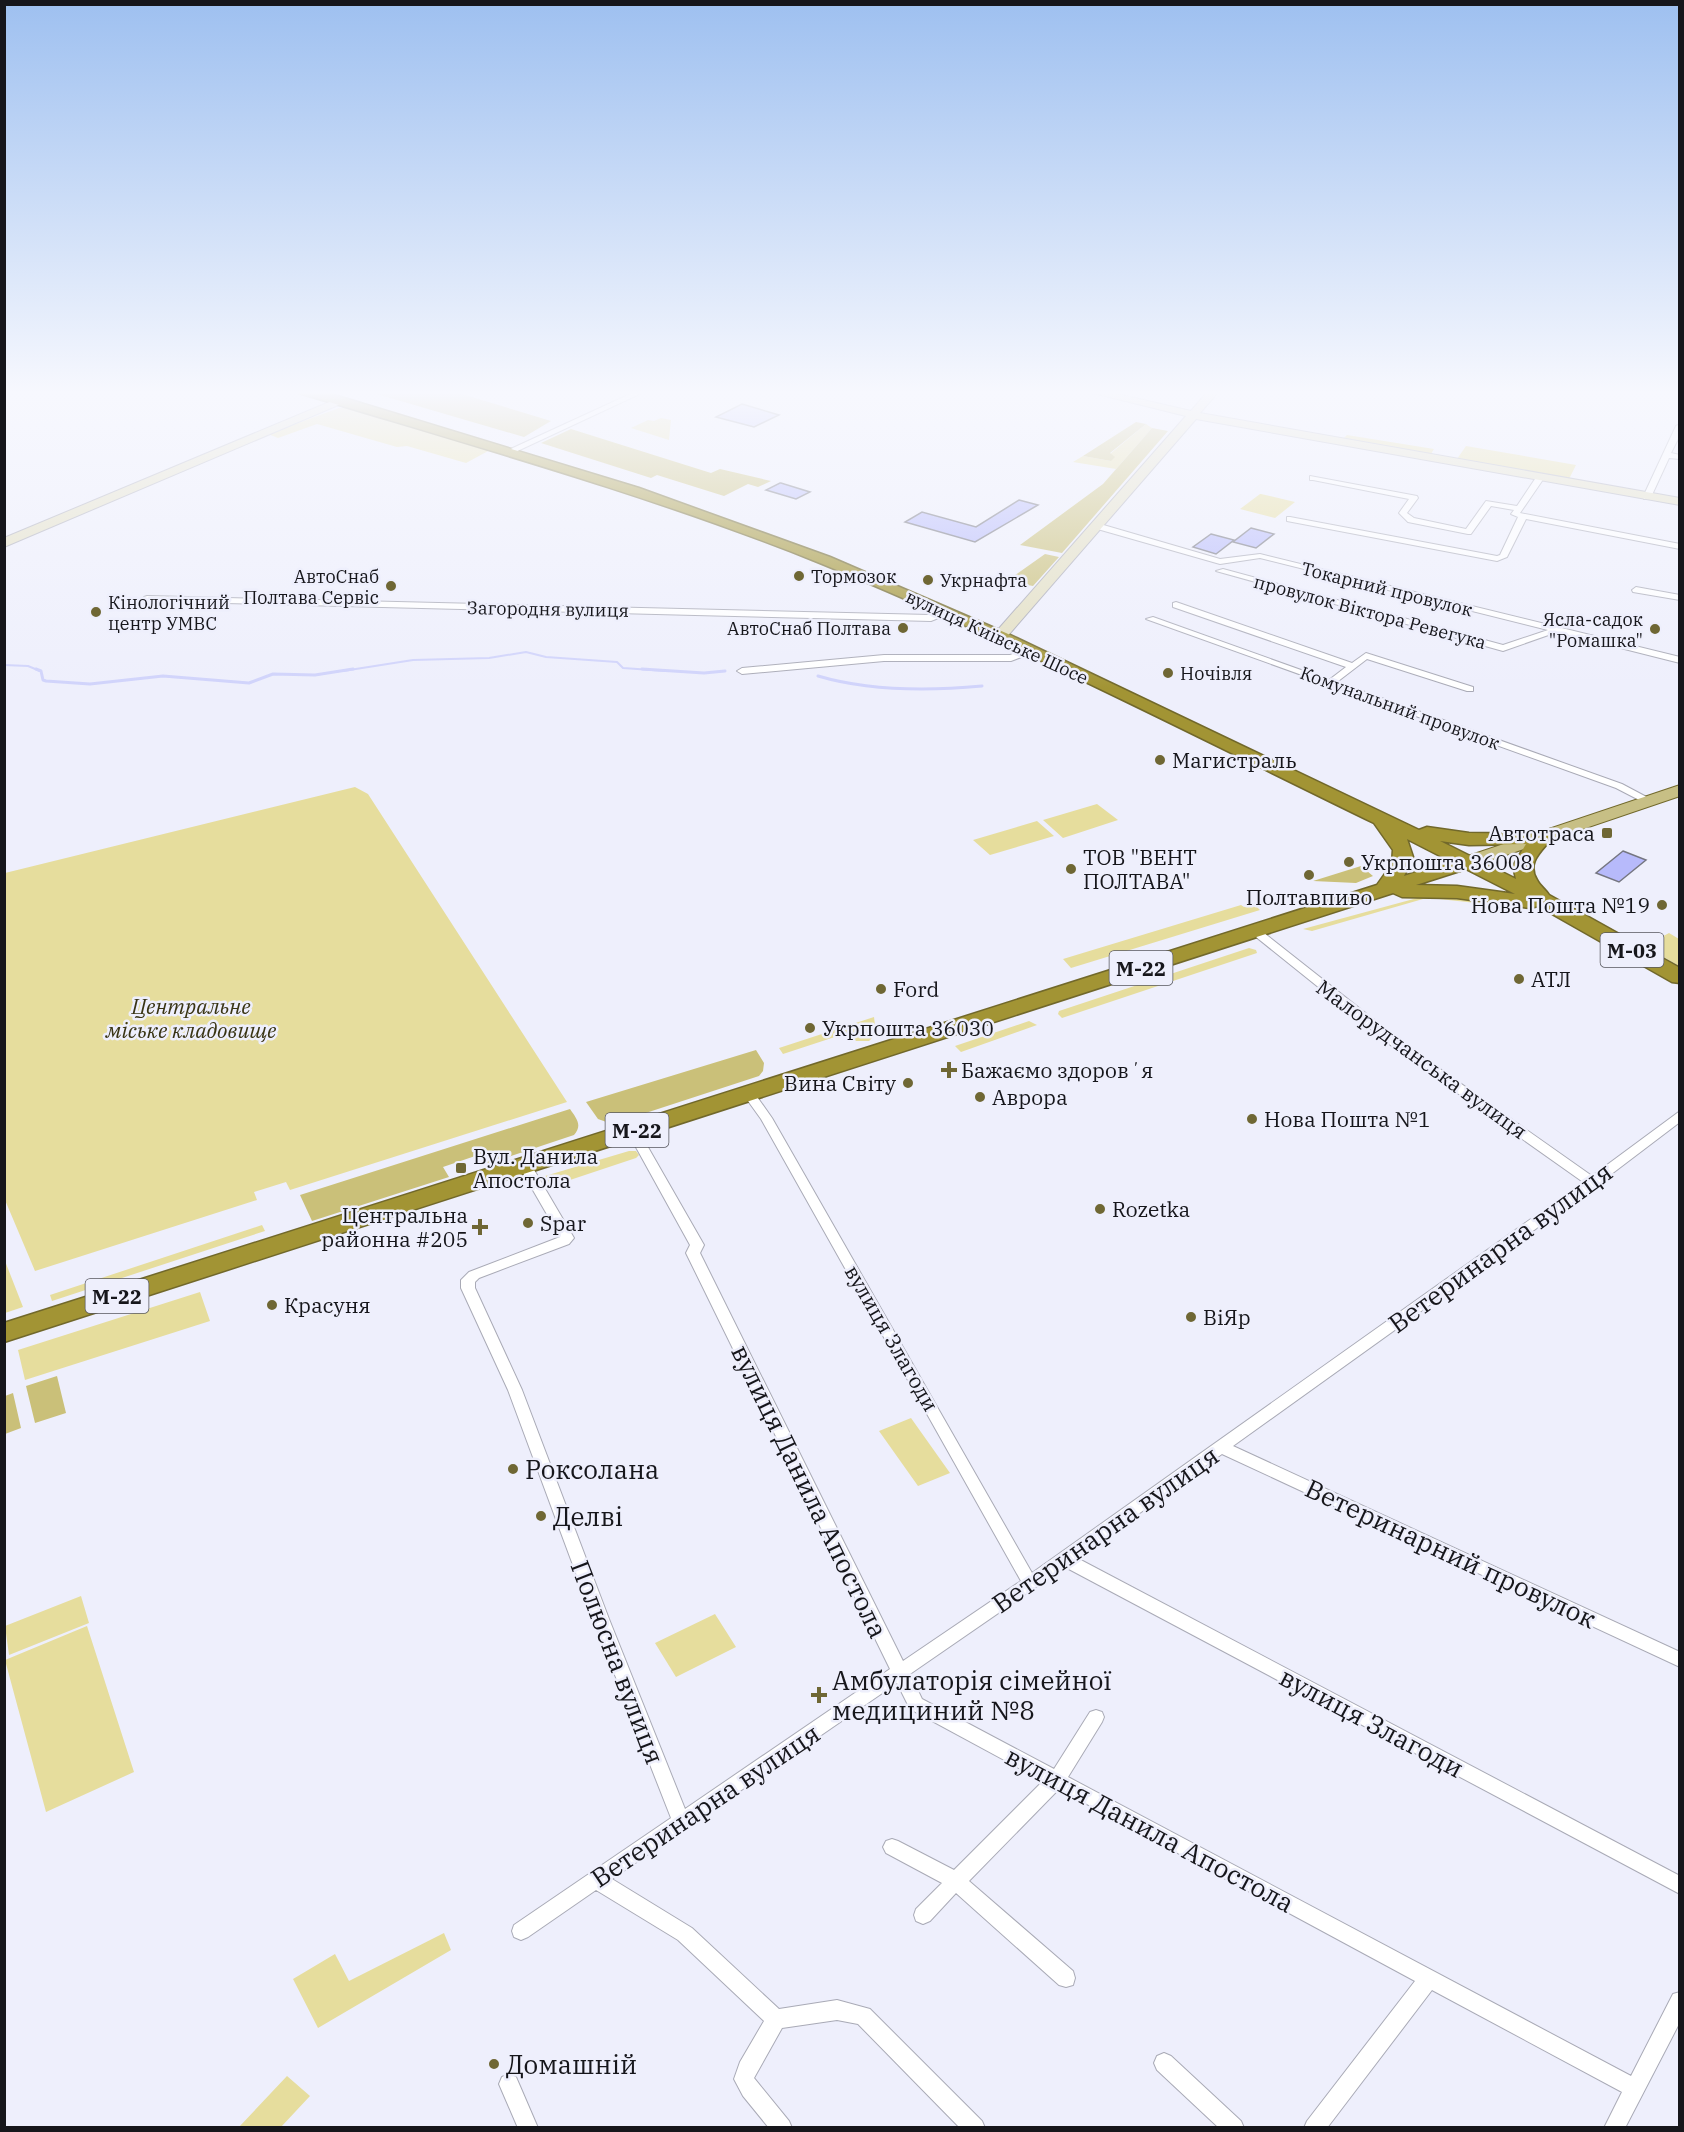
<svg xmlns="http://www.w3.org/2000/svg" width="1684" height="2132" viewBox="0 0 1684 2132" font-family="'IBM Plex Serif',serif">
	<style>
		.green { fill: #e6dd9d }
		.forest { fill: #cac079 }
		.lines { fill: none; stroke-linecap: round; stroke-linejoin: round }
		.stream-far1 { stroke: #d0d3fb; stroke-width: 2 }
		.stream { stroke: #d0d3fb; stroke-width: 3 }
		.building { fill: #b7bafb; stroke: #757681; stroke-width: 1.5 }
		.street-casing { stroke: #a9aab6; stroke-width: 2 }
		.secondary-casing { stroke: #a9aab6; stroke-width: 2 }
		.primary-casing { stroke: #71682b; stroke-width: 2 }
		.highway-casing { stroke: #71682b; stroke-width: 3 }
		.street { fill: #fff; fill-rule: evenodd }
		.secondary { fill: #e3dfc2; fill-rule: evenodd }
		.primary { fill: #c7bf85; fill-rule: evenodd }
		.highway { fill: #a29434; fill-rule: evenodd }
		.poi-dot { fill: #6f6734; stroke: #eeeffc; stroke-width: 2 }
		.labels { text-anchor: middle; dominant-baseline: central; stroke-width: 5; stroke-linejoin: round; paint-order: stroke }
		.far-poi-label { font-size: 18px; fill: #16161b; stroke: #eeeffc; text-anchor: start }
		.far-street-label { font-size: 18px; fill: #16161b; stroke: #eeeffc }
		.shield { fill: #eeeffc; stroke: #57575e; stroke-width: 1.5 }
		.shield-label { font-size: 20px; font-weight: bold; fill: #16161b }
		.poi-label { font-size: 21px; fill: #16161b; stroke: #eeeffc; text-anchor: start }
		.park-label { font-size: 21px; font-style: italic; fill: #393414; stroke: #eeeffc }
		.street-label { font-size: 21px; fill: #16161b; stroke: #eeeffc }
		.near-street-label { font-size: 26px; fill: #16161b; stroke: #eeeffc }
		.near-poi-label { font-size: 26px; fill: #16161b; stroke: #eeeffc; text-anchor: start }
	</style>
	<rect width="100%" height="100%" fill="#eeeffc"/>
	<path class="green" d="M339,408h10l141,42 -24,13 -59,-17 -10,1 -80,-23 -39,14 -10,-4z
		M661,418l10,2 -2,20 -38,-12 17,-8 6,1z
		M1146,424l6,4 -36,41 -43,-7 10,-6 28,5 -1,-7z
		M1347,435l87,14 -3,5 -88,-15z
		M1466,446l110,19 -7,14 -112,-20z
		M1260,494h1l34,8 -20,16 -35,-9z
		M355,787l13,7 199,308 -277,88 -4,-8 -32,10 3,8 -222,71 -30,-71v-327z
		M1097,804l21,16 -55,18 -20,-18z
		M1037,821l17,15 -64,19 -17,-15z
		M1436,895l63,8 -4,2 -56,-6h-16l-111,32 -9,-2 118,-32z
		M1254,904l6,6 -189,58 -8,-9 178,-54 3,2z
		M1669,933l10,6v27l-34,-20z
		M1249,948l7,2 1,3 -195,65 -4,-4 1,-3z
		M874,1017l2,17 -7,7h-13l-9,-8 -64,21 -4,-6z
		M1029,1021l8,4 -76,27 -6,-6z
		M629,1151h7l3,4 -3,3 -93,31 -4,-8 6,-5z
		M262,1225l3,6 -213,70 -2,-6z
		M5,1261l18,46 -18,6 -1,-52z
		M200,1292l10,29 -185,59 -7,-30z
		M911,1418l39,55 -32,13 -39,-55z
		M81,1596l8,27 -80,32 -4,-29z
		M715,1614l21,33 -60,30 -21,-34z
		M87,1626l47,146 -88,40 -41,-152z
		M444,1933l7,17 -133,78 -25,-49 42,-25 14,27z
		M287,2076l23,20 -29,31h-42z"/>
	<path class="forest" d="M363,390h86l102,31 -27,16z
		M1136,422l10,2 -36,29 5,4 -4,4 -28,-5z
		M1152,428l16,3 -106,122 -42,-8 83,-61z
		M571,429l140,44 9,-4 51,12 -13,6 -10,-3 -24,12 -67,-21 -6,3 -110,-35z
		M1045,554l14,3 -26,29 -16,-3 -6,-5z
		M1361,866l12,10 -17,7 -43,-2z
		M756,1050l8,13 -1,8 -4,5 -147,48 -14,-5 -12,-17z
		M570,1109c6,9 13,16 4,26l-87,29 -6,-10 -38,13 6,10 -137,44 -12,-26z
		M57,1376l9,37 -31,10 -9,-37z
		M13,1393l8,35 -16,6v-38z"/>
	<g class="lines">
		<path class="stream-far1" d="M4,665l24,1 12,5
			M343,671l70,-11 76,-2 37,-6 20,5 71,5 6,6 43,3"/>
		<path class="stream" d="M36,669l5,2 2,9 3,1 44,3 73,-8 86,7 24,-9 42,1 38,-6
			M642,669l62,4 21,-2
			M818,676c51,15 111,15 164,10"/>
	</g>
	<path class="building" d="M742,404l37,11 -25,12 -38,-10z
		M780,483h1l29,9 -14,7 -30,-9z
		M1019,500l19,5 -63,37 -70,-20 17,-10 54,15z
		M1251,528l23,6 -18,14 -23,-6z
		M1211,534l23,6 -18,14 -23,-7z
		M1623,851l23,9 -27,22 -23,-9z"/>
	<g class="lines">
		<g class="street-casing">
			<path id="street" d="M639,390h9l-137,64 -7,-2z
				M1680,424v11l-9,18 9,2v4l-11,-1 -18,39 -7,2 -1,-2 33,-71z
				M1310,476l107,20 1,2 -11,15 7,5 52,11 20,-28 31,5 20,-30h3l4,2 -24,35 160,31v5l-154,-30 -19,38 -10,4 -210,-40v-4h3l207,39 3,-1 18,-38 -7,-3 3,-4 -23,-4 -20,28h-3l-60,-12 -9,-9 10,-14 -96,-19h-3z
				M1094,524h6l120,35 40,-5 420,103v6l-123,-31 -54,19 -287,-80 7,-2 280,76 45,-15 -288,-72 -40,6 -126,-36z
				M1636,587l44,8v5l-47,-8 -1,-2z
				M147,596l783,19 17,-5 4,3 -20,8 -787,-20v-4z
				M1176,602l176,61 14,-10 107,34v4h-6l-100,-32 -30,23 285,102 32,17 -5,3 -4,-1 -29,-15 -470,-169 7,-2 176,63 17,-13 -173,-60v-4z
				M1029,648l4,3 -1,2 -21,8h-127l-142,13 -5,-3 5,-3 142,-13h126z
				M1255,928l4,1 147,116 186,131 88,-65v11l-83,63 -364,261 447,206v15l-458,-213 -145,104 603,318v18l-615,-327 -155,107 12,25 132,70 36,-57 6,-2 6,2 2,5 -2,5 -34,55 563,299 42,-82 7,-2v30l-55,106h-21l18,-36 -190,-102 -105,138h-23l3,-7 108,-140 -356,-192 -90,92 104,90 2,7 -2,7 -7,2 -7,-2 -103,-92 -26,28 -7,3 -7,-3 -2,-6 2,-6 26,-26 -56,-30 -3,-6 3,-6 6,-2 6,2 56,29 89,-89 -133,-72 -13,-26 -285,196 80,49 87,81 58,-9 33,9 112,112 3,7h-25l-102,-104 -21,-4 -55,8 -28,50 35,43 3,7h-23l-26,-32 -9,-17 6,-17 24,-41 -86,-81 -82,-50 -68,47 -7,3 -7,-3 -2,-6 2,-6 157,-107 -78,-199 -85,-229 -47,-102v-8l8,-8 91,-35 -41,-71 6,-4 5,1 44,75 -5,6 -90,34 -4,4v6l47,102 87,229 76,190 205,-140 -204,-416 4,-8 -63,-114 2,-3h8l67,117 -4,8 203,408 118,-80 -260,-462 -18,-25 2,-3h8l19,27 260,455 551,-391 -185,-131 -147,-118 -1,-2 1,-2z
				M1164,2053l7,3 70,65 3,7h-25l-62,-58 -3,-7 3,-7z
				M509,2074l7,3 22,51h-20l-19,-44 3,-7z"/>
		</g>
		<g class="secondary-casing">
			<path id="secondary" d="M1081,390h19l91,21 18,-21h11l-20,23 480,85v7l-484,-86 -191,220h-10l-2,-3 2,-3 191,-217z
				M339,398l5,3 -1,2 -339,144v-9z"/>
		</g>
		<g class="primary-casing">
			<path id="primary" d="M1680,785v11l-206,70h-12l-3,-4 3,-4z"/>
		</g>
		<g class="highway-casing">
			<path id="highway" d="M298,390h20l321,98 191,69 176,76 413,197 8,-3 42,6 80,1 3,4c-10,13 -26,24 -15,42 3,6 9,10 12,15l131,73v15l-8,-1 -134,-76 -8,2 -73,-10 -55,-1 -9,-4 -1389,449v-19l1373,-438 15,-21 1,-14 -19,-27c-183,-89 -365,-183 -554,-260 -169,-68 -346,-117 -521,-170zM1407,839l43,22 -46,15 9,-19zM1440,841l29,4 57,-1 -13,22 3,13zM1466,869l49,25 -58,-8 -41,-1z"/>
		</g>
		<use href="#street" class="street"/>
		<use href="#secondary" class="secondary"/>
		<use href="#primary" class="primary"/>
		<use href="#highway" class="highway"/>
	</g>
	<linearGradient id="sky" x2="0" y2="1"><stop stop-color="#9ec0f0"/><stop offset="0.57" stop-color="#f7f8fe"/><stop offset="1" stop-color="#f7f8fe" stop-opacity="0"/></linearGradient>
	<rect width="1684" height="689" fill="url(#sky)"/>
	<g class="poi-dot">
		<circle cx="799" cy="576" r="6"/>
		<circle cx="928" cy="580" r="6"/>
		<circle cx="391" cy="586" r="6"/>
		<circle cx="96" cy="612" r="6"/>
		<circle cx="903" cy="628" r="6"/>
		<circle cx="1655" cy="629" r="6"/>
		<circle cx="1168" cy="673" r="6"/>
		<circle cx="1160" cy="760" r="6"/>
		<rect x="1601" y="827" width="12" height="12" rx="3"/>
		<circle cx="1349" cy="862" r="6"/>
		<circle cx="1071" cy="869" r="6"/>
		<circle cx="1309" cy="875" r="6"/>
		<circle cx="1662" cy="905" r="6"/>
		<circle cx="1519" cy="979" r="6"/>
		<circle cx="881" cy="989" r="6"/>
		<circle cx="810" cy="1028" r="6"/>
		<path d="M946 1061h6v6h6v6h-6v6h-6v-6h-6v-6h6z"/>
		<circle cx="908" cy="1083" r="6"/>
		<circle cx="980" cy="1097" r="6"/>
		<circle cx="1252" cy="1119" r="6"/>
		<rect x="455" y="1162" width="12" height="12" rx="3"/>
		<circle cx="1100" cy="1209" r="6"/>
		<circle cx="528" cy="1223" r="6"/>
		<path d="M477 1218h6v6h6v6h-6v6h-6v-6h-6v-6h6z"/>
		<circle cx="272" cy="1305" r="6"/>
		<circle cx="1191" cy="1317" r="6"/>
		<circle cx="513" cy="1469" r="6"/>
		<circle cx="541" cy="1516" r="6"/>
		<path d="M816 1686h6v6h6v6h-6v6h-6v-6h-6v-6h6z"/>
		<circle cx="494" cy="2064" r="6"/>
	</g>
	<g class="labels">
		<g class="far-poi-label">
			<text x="379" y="576" text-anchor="end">АвтоСнаб<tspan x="379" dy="21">Полтава Сервіс</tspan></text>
			<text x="811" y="576">Тормозок</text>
			<text x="940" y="580">Укрнафта</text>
			<text x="108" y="602">Кінологічний<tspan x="108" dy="21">центр УМВС</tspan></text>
			<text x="1643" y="619" text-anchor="end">Ясла-садок<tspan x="1643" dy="21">"Ромашка"</tspan></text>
			<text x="891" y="628" text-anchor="end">АвтоСнаб Полтава</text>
			<text x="1180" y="673">Ночівля</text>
		</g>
		<g class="far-street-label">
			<text transform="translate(1387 589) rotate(14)">Токарний провулок</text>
			<text transform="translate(548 609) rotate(1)">Загородня вулиця</text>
			<text transform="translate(1370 612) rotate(15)">провулок Віктора Ревегука</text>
			<text transform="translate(997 637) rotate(25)">вулиця Київське Шосе</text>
			<text transform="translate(1400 708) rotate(20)">Комунальний провулок</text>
		</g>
		<g class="shield">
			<rect x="1600.5" y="933" width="63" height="34" rx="4.5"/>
			<rect x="1109.5" y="951" width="63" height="34" rx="4.5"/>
			<rect x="605.5" y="1113" width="63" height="34" rx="4.5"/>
			<rect x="85.5" y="1279" width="63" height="34" rx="4.5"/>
		</g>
		<g class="shield-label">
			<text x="1632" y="950">М-03</text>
			<text x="1141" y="968">М-22</text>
			<text x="637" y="1130">М-22</text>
			<text x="117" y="1296">М-22</text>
		</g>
		<g class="poi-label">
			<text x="1172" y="760">Магистраль</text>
			<text x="1595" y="833" text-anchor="end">Автотраса</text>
			<text x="1083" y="857">ТОВ "ВЕНТ<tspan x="1083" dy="24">ПОЛТАВА"</tspan></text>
			<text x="1361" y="862">Укрпошта 36008</text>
			<text x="1309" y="897" text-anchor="middle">Полтавпиво</text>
			<text x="1650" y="905" text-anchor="end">Нова Пошта №19</text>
			<text x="1531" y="979">АТЛ</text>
			<text x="893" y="989">Ford</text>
			<text x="822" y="1028">Укрпошта 36030</text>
			<text x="961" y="1070">Бажаємо здоровʼя</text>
			<text x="896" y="1083" text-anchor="end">Вина Світу</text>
			<text x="992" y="1097">Аврора</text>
			<text x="1264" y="1119">Нова Пошта №1</text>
			<text x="473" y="1156">Вул. Данила<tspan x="473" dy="24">Апостола</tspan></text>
			<text x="1112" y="1209">Rozetka</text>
			<text x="468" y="1215" text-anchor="end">Центральна<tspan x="468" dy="24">районна #205</tspan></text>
			<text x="540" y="1223">Spar</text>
			<text x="284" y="1305">Красуня</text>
			<text x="1203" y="1317">ВіЯр</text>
		</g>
		<g class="park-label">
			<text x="191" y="1006">Центральне<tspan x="191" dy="24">міське кладовище</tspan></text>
		</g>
		<g class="street-label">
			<text transform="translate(1422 1059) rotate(36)">Малорудчанська вулиця</text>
			<text transform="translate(892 1338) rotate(60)">вулиця Злагоди</text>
		</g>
		<g class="near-street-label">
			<text transform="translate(1500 1247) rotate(-36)">Ветеринарна вулиця</text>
			<text transform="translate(810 1491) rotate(64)">вулиця Данила Апостола</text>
			<text transform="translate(1105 1529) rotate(-35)">Ветеринарна вулиця</text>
			<text transform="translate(1451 1553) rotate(25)">Ветеринарний провулок</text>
			<text transform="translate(618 1662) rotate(69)">Полюсна вулиця</text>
			<text transform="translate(1372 1722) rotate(28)">вулиця Злагоди</text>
			<text transform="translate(705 1805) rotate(-34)">Ветеринарна вулиця</text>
			<text transform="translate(1150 1829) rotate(28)">вулиця Данила Апостола</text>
		</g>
		<g class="near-poi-label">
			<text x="525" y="1469">Роксолана</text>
			<text x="553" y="1516">Делві</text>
			<text x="832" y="1680">Амбулаторія сімейної<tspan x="832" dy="30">медициний №8</tspan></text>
			<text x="506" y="2064">Домашній</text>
		</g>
	</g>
	<rect width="1684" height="2132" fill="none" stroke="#16161b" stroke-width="12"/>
</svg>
